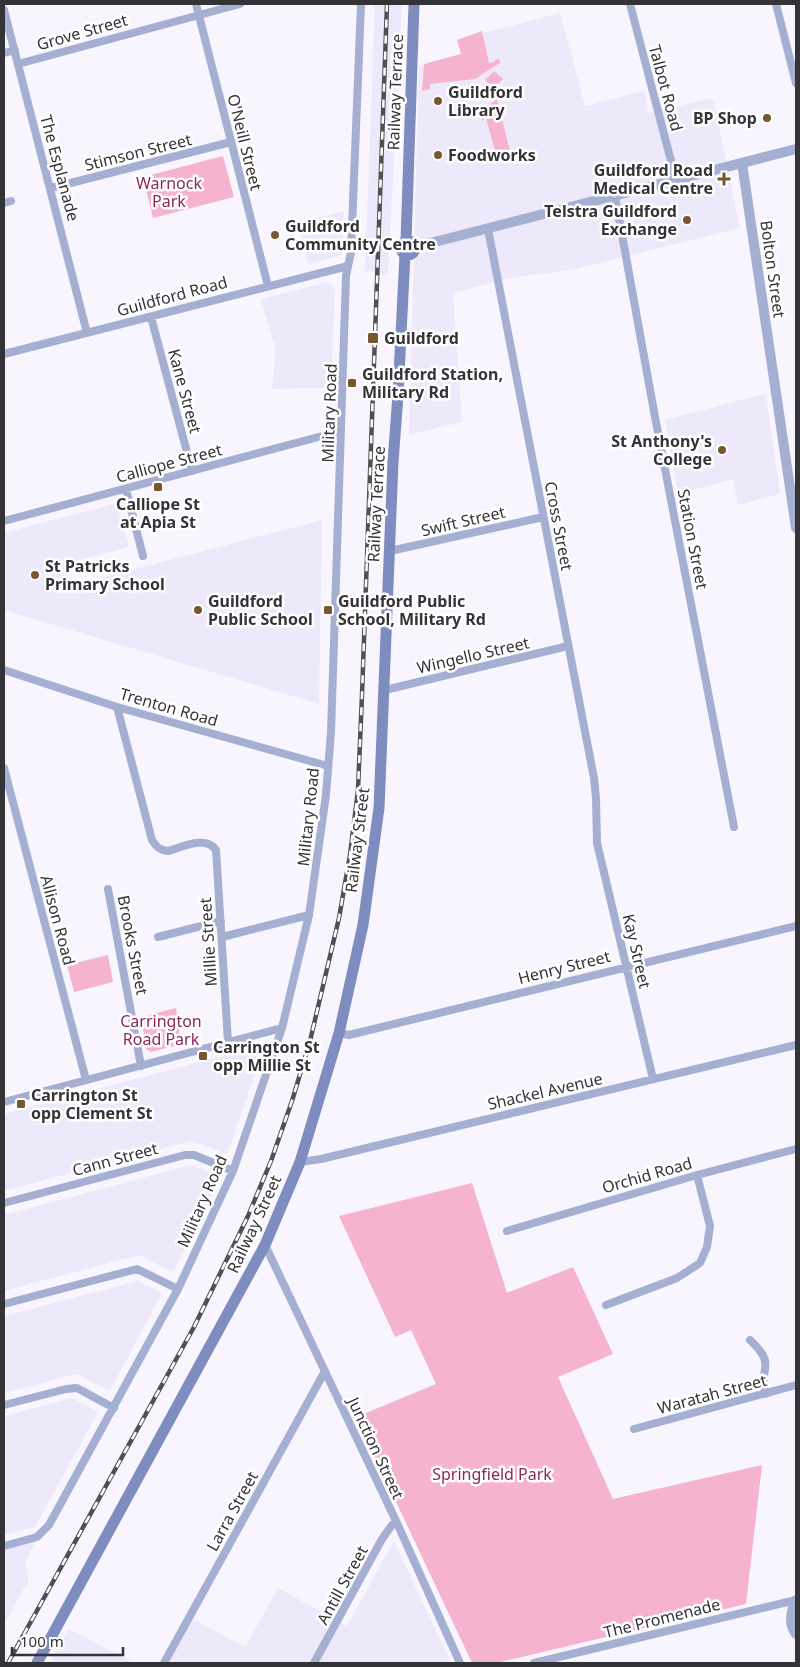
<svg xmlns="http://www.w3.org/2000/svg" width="800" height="1667" viewBox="0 0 800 1667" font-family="'Noto Sans',sans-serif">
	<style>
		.built { fill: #eee9fa }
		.green { fill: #f5b3cf }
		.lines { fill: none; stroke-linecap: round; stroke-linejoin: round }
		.minor { stroke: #a5afd2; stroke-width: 8 }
		.tertiary { stroke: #a5afd2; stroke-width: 10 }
		.secondary { stroke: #7e8cbf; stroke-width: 11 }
		.rail-casing { stroke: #504f54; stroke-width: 4.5 }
		.rail { stroke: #fff; stroke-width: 2.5; stroke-dasharray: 8; stroke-linecap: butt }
		.poi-dot { fill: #78572e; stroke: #fff; stroke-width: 2 }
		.labels { text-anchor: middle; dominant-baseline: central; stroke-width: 5; stroke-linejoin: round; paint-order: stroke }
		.street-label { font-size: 16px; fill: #343338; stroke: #fff }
		.poi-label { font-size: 16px; font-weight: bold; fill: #343338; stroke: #fff; text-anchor: start }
		.park-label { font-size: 16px; fill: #8b275d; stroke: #fff }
	</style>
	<rect width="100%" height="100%" fill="#f8f5fe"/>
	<path class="built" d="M375,4h27l-14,269 -5,3 -11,-5h-7z
		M560,13l25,93 59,-15 4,16 -2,1 2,5 65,-15 27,130 -165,41 -68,10 -54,14 9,129 -53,13 10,-369 42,-12 -4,-14z
		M344,211l-2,44 -34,9 -9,-39 1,-2z
		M326,282l4,1 5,7 -4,98 -59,1 4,-39 -15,-51z
		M764,394l2,1 14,99 -42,11 -5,-26 -55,15 -13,-74z
		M117,503l12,44 -65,17 6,22 252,-66 -3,184 -315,-94v-77z
		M259,1046l5,3 -37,105 -35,-13 -188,50v-77z
		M191,1165l28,11 -5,14 -40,80 -4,1 -31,-16 -135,36v-76z
		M138,1281l24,12 -52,98 -33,-17 -73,19v-77z
		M72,1398l26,14 -63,115 -31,8v-119z
		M37,1537l-12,27 4,18 -6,8 -19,35v-79z
		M393,1542l2,1 56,120h-282l24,-44 52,28 33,-59 69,38z
		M69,1629l65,34h-84z"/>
	<path class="green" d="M482,31l7,32 5,-1 1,-2 3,-1 3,3 -26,17 -45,5v5l-8,2 2,-27 37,-10 -4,-14z
		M494,71l9,8 -9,10 -9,-9z
		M497,99l13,52 -19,4 4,-4 -9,-33 -5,3 8,-16z
		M223,156l11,41 -81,21 -10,-41z
		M108,955l5,27 -39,10 -7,-27z
		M176,1008l5,36 -30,8 -5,-3 -5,-32z
		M472,1183l35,110 66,-26 40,87 -55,23 55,122 149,-34 -16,139 -250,59h-24l-116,-246 80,-33 -25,-54 -16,7 -56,-121z"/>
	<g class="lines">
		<path class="minor" d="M196,4l72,282
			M630,4l46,176
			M776,4l20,79
			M4,10l83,323
			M4,53l11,-3
			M18,64l222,-60
			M51,188l180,-46
			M615,196l40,221 79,410
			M4,203l7,-2
			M488,229l106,549 2,20 1,45 56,236
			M151,317l41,154
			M4,354l344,-88
			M126,489l17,67
			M4,521l337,-90
			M390,551l153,-34
			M4,670l113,37 211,59
			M385,690l183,-44
			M117,707l35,133c4,7 8,10 16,11 14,-4 38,-16 48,-1l12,192
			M4,768l82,312
			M108,889l33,177
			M158,937l63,-16
			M222,937l87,-22
			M339,1033l10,2 447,-109
			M4,1102l278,-74
			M300,1162l21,-3 475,-114
			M4,1203l181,-48h9l39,16
			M507,1231l190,-56 99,-26
			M265,1245l132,278 63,140
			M4,1304l133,-35 41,20
			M606,1305l71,-27 23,-15 7,-16 3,-21 -13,-51
			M750,1340c28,26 8,27 15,54
			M4,1405l62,-16 11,-1 37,20
			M634,1429l162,-44
			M4,1546l33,-9 12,-12 129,-236 55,-118 49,-143 27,-113 17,-120 5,-63 15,-456 5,-24 10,-248
			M164,1663l161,-292
			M314,1663l68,-124 10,-14 5,-2
			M534,1663l262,-63"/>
		<path class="tertiary" d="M742,163l54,365
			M415,247l381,-98
			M796,1600c-5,12 -8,23 0,34"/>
		<path class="secondary" d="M406,241l8,-237
			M401 248a7 7 0 1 1 14 0a7 7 0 1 1-14 0Z
			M37,1663l228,-418 35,-83 39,-129 24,-108 16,-117 14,-346 5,-67 7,-141"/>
		<g class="rail-casing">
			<path id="rail" d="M8,1663l186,-336 54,-111 23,-55 21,-60 18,-60 29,-123 11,-63 8,-65 4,-95 25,-691"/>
		</g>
		<use href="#rail" class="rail"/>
	</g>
	<g class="poi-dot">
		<circle cx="438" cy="101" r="5"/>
		<circle cx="767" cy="118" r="5"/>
		<circle cx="438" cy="155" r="5"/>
		<path d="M721.5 171.5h5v5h5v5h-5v5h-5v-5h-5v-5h5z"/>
		<circle cx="687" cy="220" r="5"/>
		<circle cx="275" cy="235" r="5"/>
		<rect x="367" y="332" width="12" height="12" rx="2.5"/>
		<rect x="347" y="378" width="10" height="10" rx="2.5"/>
		<circle cx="722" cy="450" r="5"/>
		<rect x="153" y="482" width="10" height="10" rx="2.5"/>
		<circle cx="35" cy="575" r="5"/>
		<circle cx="198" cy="610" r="5"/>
		<rect x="323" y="605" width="10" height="10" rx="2.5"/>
		<rect x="198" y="1051" width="10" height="10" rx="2.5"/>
		<rect x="16" y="1099" width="10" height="10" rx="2.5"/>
	</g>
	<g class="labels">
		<g class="street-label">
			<text transform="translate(82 32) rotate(-16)">Grove Street</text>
			<text transform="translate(666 88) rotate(75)">Talbot Road</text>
			<text transform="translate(395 92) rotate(-88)">Railway Terrace</text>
			<text transform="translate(245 142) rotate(76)">O'Neill Street</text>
			<text transform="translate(138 152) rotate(-14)">Stimson Street</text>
			<text transform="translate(60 168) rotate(75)">The Esplanade</text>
			<text transform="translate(773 269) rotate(82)">Bolton Street</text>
			<text transform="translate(172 296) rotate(-15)">Guildford Road</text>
			<text transform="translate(185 391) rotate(75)">Kane Street</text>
			<text transform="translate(329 413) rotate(-88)">Military Road</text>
			<text transform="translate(169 463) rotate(-15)">Calliope Street</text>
			<text transform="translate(376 504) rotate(-87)">Railway Terrace</text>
			<text transform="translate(463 521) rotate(-13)">Swift Street</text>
			<text transform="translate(559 526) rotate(79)">Cross Street</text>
			<text transform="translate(693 539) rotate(79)">Station Street</text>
			<text transform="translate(473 655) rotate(-13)">Wingello Street</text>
			<text transform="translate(169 707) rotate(16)">Trenton Road</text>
			<text transform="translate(308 817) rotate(-84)">Military Road</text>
			<text transform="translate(357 840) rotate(-83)">Railway Street</text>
			<text transform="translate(58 920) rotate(75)">Allison Road</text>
			<text transform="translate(208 942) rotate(-94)">Millie Street</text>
			<text transform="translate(133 945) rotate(79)">Brooks Street</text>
			<text transform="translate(637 951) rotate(77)">Kay Street</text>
			<text transform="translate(564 967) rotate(-14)">Henry Street</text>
			<text transform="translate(545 1091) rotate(-13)">Shackel Avenue</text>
			<text transform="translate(115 1159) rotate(-15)">Cann Street</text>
			<text transform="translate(647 1175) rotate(-16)">Orchid Road</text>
			<text transform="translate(202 1201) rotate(-66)">Military Road</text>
			<text transform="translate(254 1224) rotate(-65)">Railway Street</text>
			<text transform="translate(712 1394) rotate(-15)">Waratah Street</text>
			<text transform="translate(376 1448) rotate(65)">Junction Street</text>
			<text transform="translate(232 1511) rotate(-61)">Larra Street</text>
			<text transform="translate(342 1585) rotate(-61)">Antill Street</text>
			<text transform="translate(662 1618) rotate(-14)">The Promenade</text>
		</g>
		<g class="poi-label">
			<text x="448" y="92">Guildford<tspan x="448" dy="18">Library</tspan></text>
			<text x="757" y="118" text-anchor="end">BP Shop</text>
			<text x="448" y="155">Foodworks</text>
			<text x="713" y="170" text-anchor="end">Guildford Road<tspan x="713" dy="18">Medical Centre</tspan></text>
			<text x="677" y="211" text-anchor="end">Telstra Guildford<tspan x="677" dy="18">Exchange</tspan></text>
			<text x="285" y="226">Guildford<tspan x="285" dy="18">Community Centre</tspan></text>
			<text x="384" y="338">Guildford</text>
			<text x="362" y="374">Guildford Station,<tspan x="362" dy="18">Military Rd</tspan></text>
			<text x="712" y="441" text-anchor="end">St Anthony's<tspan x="712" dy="18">College</tspan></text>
			<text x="158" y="504" text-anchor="middle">Calliope St<tspan x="158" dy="18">at Apia St</tspan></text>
			<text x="45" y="566">St Patricks<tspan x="45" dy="18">Primary School</tspan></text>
			<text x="208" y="601">Guildford<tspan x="208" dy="18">Public School</tspan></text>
			<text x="338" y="601">Guildford Public<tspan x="338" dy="18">School, Military Rd</tspan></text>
			<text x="213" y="1047">Carrington St<tspan x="213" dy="18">opp Millie St</tspan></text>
			<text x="31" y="1095">Carrington St<tspan x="31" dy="18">opp Clement St</tspan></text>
		</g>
		<g class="park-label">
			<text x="169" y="183">Warnock<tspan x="169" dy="18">Park</tspan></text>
			<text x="161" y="1021">Carrington<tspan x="161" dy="18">Road Park</tspan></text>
			<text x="492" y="1474">Springfield Park</text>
		</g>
	</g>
	<rect width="800" height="1667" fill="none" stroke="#343338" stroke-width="10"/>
	<path d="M12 1647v8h111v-8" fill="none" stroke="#343338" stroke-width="2.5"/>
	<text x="20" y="1647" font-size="15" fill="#343338" stroke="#ffffff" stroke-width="4" paint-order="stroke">100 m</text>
</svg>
